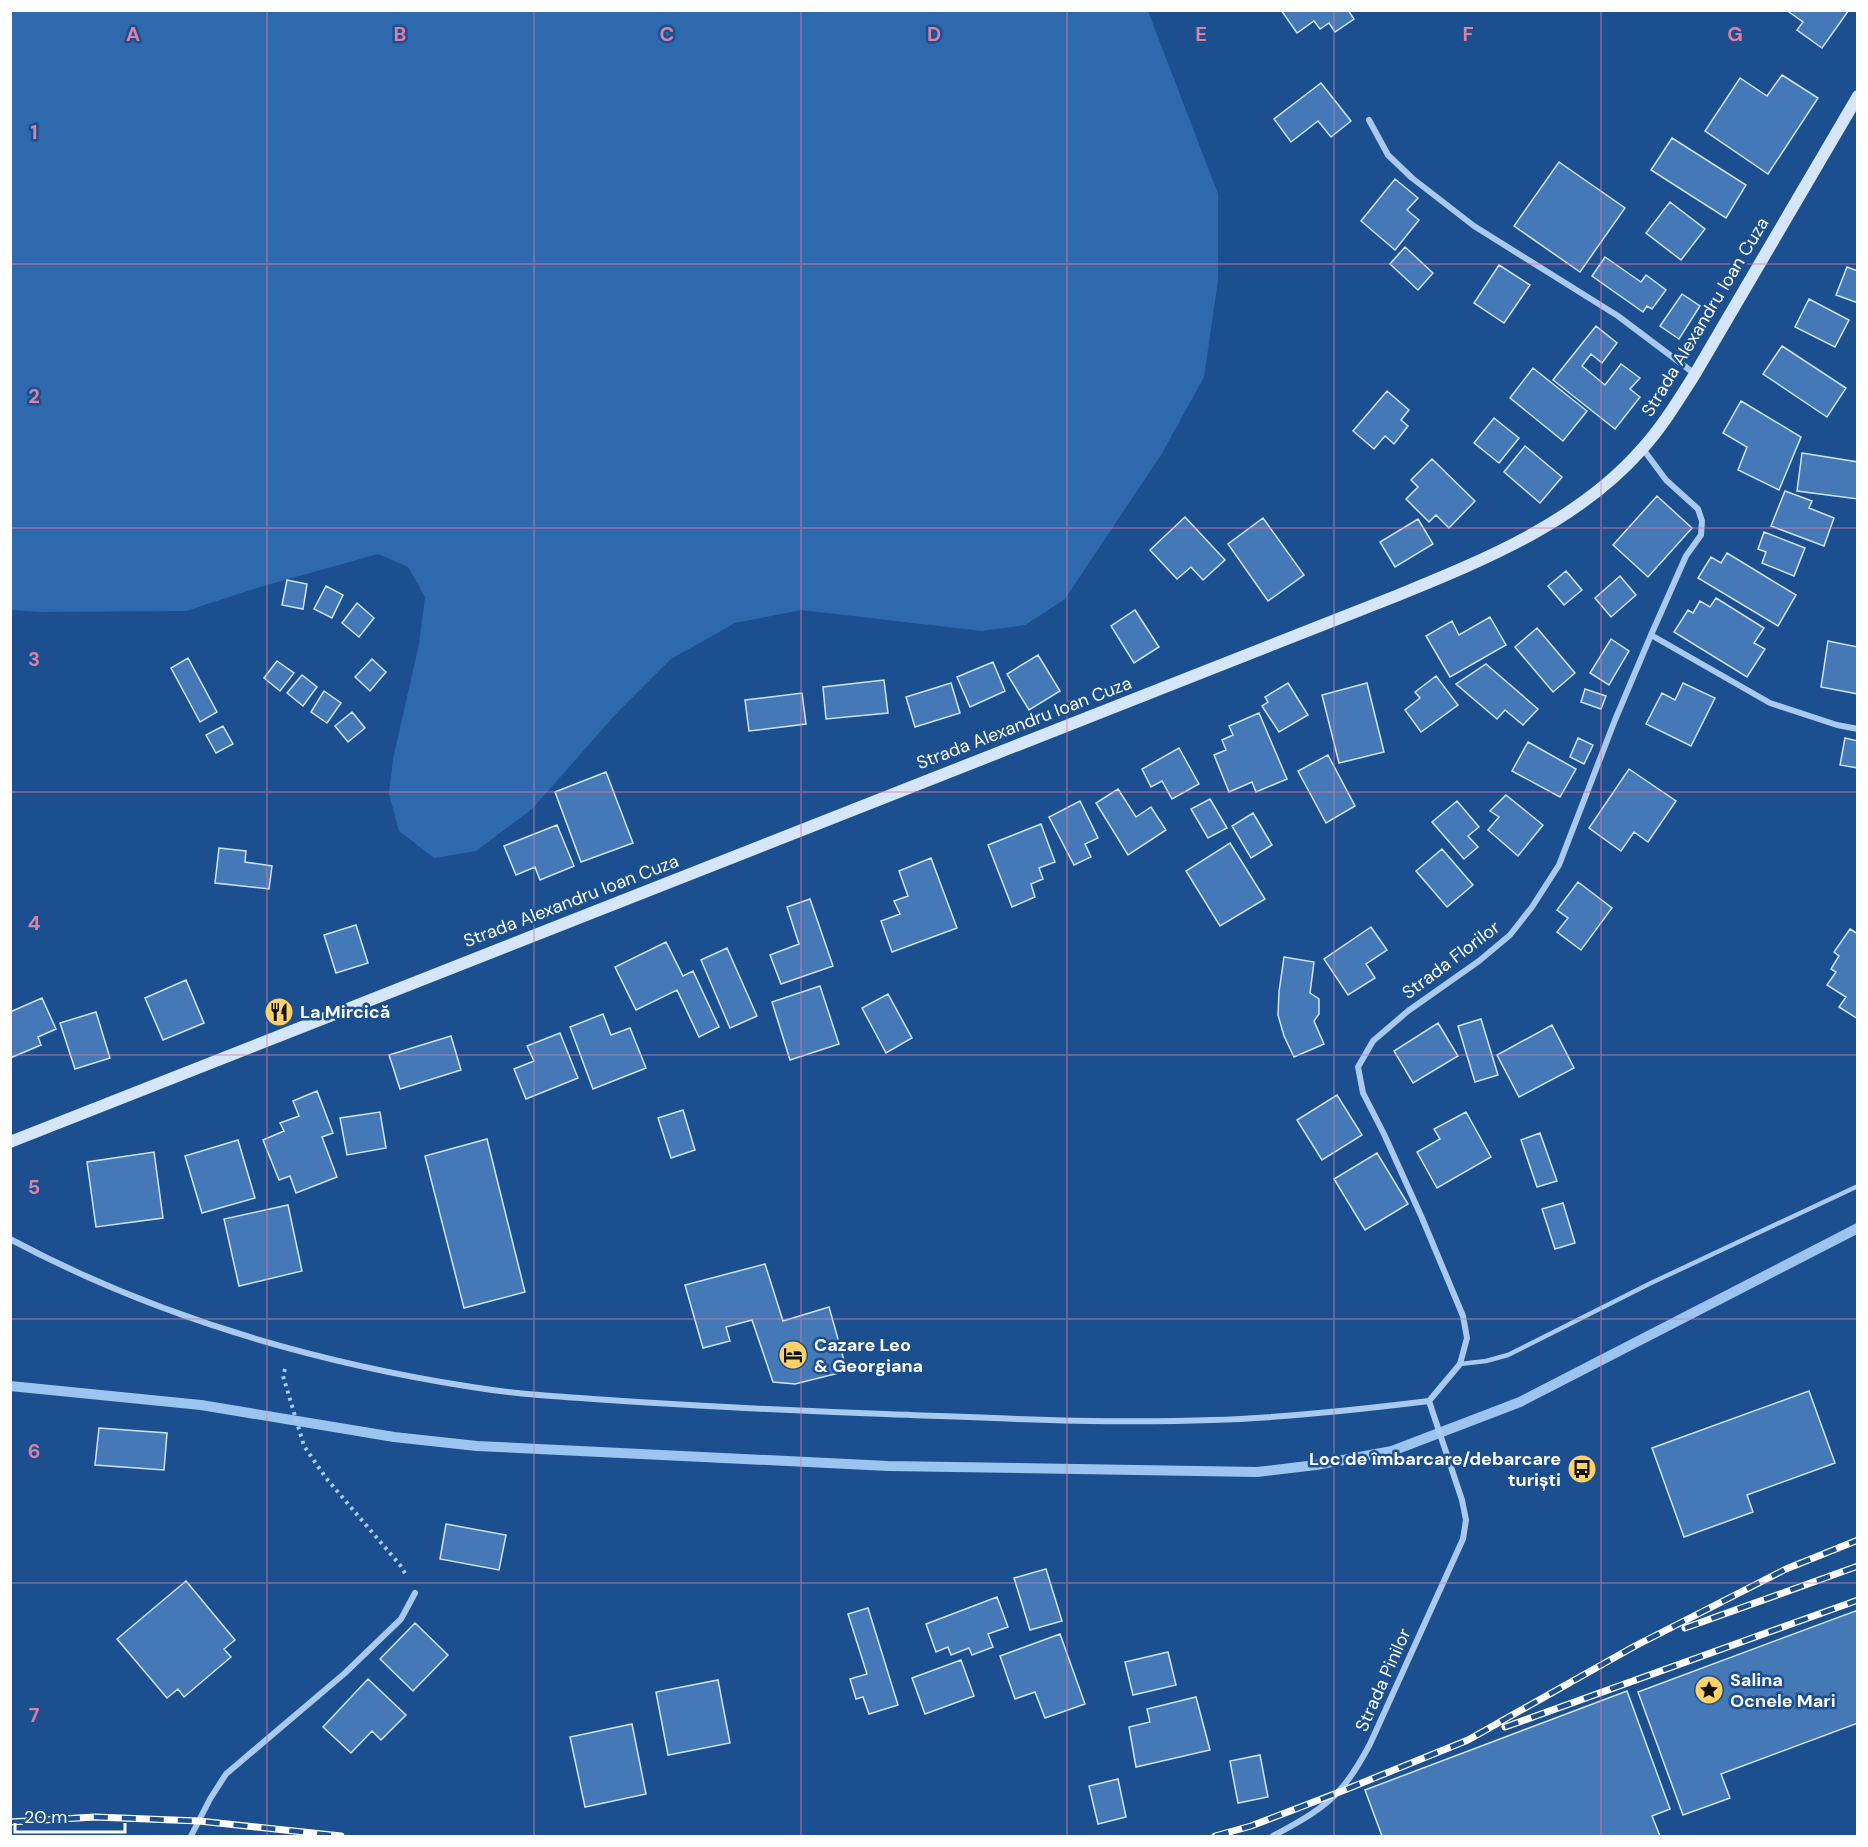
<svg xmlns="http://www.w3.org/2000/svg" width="1868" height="1847" viewBox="0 0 1868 1847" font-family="'DM Sans',sans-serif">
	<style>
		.green { fill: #2e69ad }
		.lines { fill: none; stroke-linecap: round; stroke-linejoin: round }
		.stream { stroke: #9cc4f0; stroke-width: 10 }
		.building { fill: #4478b7; stroke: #cfe3fa; stroke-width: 1.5 }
		.path { stroke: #a9c9ee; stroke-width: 4; stroke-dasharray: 3 4.5; stroke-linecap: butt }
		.lane { stroke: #a9c9ee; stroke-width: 4.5 }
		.street { stroke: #a9c9ee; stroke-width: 6 }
		.secondary { stroke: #d6e6fa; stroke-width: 12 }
		.rail-casing { stroke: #fff; stroke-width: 7 }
		.rail { stroke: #1b4f8f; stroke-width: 4.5; stroke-dasharray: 14; stroke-linecap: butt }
		.grid { fill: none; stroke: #dd80a5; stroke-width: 1.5; stroke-opacity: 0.55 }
		.labels { text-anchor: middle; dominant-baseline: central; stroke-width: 5; stroke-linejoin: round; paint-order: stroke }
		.street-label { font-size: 18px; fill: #fff; stroke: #1b4f8f }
		.poi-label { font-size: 18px; font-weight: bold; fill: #fff; stroke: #1b4f8f; text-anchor: start }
		.grid-label { font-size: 20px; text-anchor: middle; font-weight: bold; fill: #dd80a5; stroke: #1b4f8f; stroke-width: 5; stroke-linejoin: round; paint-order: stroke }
	</style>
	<rect width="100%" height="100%" fill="#1b4f8f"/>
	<path class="green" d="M10,11h1138l70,183v86l-14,97 -43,78 -96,144 -40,26 -43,6 -181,-21 -66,13 -64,36 -56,56 -83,94 -56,42 -42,7 -35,-27 -10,-37 4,-35 26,-115 6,-47 -17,-30 -30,-13 -118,33 -74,24 -144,1 -31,-2z"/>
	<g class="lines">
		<path class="stream" d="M10,1386l191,19 193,32 83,9 411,20 369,6 59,-7 76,-14 128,-49 338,-174"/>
	</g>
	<path class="building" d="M1281,10h67l6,9 -19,13 -6,-9 -9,6 -6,-8 -17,12z
		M1791,10h58l-27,38 -25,-18 6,-8 -14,-10z
		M1782,75l36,23 -50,76 -63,-43 35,-53 27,18z
		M1321,83l30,38 -20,16 -13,-16 -27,21 -17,-23z
		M1672,138l74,47 -20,33 -75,-48z
		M1559,162l66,46 -45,64 -66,-46z
		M1395,179l23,19 -11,12 12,10 -24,30 -34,-29z
		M1670,202l35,27 -24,31 -35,-27z
		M1405,247l28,26 -15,17 -28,-26z
		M1605,257l36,25 5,-7 20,15 -14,19 -5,-3 -4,6 -51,-36z
		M1499,265l31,20 -26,38 -30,-20z
		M1847,267l11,4v32l-22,-8z
		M1682,294l18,12 -21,33 -19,-13z
		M1809,299l40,21 -14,27 -40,-20z
		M1596,326l21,17 -15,20 -11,-9 -9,12 23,19 16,-21 19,14 -10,11 10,8 -25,32 -62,-49z
		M1782,346l64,42 -19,29 -64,-43z
		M1533,368l54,43 -24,30 -53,-43z
		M1387,391l22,19 -8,10 7,6 -14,18 -9,-8 -11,13 -21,-18z
		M1741,401l60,36 -22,53 -41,-20 9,-23 -24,-14z
		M1494,418l25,20 -20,25 -25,-20z
		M1525,446l37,31 -22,26 -36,-31z
		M1802,453l56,9v37l-61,-8z
		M1432,459l43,42 -26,27 -13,-13 -7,7 -23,-23 12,-12 -7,-7z
		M1785,491l27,10 -3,7 25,10 -10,28 -53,-20z
		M1657,496l35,32 -44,49 -35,-32z
		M1185,517l40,43 -22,20 -12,-13 -14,12 -27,-29z
		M1263,518l41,57 -36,26 -40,-57z
		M1418,519l15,25 -38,23 -15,-25z
		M1764,532l41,16 -11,28 -32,-13 4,-11 -8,-3z
		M1727,553l69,42 -18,31 -80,-48 13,-21 10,6z
		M1566,571l16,19 -18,15 -16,-19z
		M1620,576l16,19 -25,22 -16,-19z
		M287,580l20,4 -4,25 -21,-4z
		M326,586l17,9 -11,23 -18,-9z
		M1716,598l48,30 -10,15 11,6 -18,28 -73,-45 14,-22 5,3 7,-12 10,6z
		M357,603l17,15 -15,19 -17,-14z
		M1135,610l24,37 -25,16 -23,-37z
		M1490,617l16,28 -56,32 -24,-41 26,-15 7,14z
		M1537,628l38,45 -22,19 -38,-45z
		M1611,639l18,12 -20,34 -19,-12z
		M1828,641l30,6v47l-37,-7z
		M1038,655l22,36 -31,19 -22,-36z
		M188,658l29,54 -17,10 -29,-54z
		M372,659l14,13 -16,19 -15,-14z
		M277,661l17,12 -14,18 -16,-13z
		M993,662l12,29 -35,16 -13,-30z
		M1486,664l52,45 -15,16 -18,-15 -8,9 -41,-35z
		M302,675l15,12 -14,19 -16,-13z
		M1436,676l22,29 -37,27 -16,-22 15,-12 -5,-6z
		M884,680l4,33 -62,6 -3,-32z
		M951,683l9,30 -45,14 -9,-30z
		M1288,683l20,32 -29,17 -17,-26 6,-4 -3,-5z
		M1367,683l17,69 -45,11 -17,-68z
		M1683,683l32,15 -24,48 -45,-22 16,-31 13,7z
		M1585,689l21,7 -5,13 -20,-7z
		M324,691l17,12 -14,20 -16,-11z
		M802,693l4,31 -57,7 -4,-31z
		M352,712l13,16 -17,14 -13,-16z
		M1259,713l28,66 -31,13 -4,-10 -23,10 -15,-37 12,-5 -4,-10 11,-5 -4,-9z
		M223,726l10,18 -17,9 -10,-18z
		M1578,738l15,7 -9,19 -14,-7z
		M1845,738l13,3v27l-18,-3z
		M1528,742l48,27 -16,28 -48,-26z
		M1179,748l20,36 -27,15 -10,-18 -11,6 -9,-18z
		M1328,755l27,51 -29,17 -28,-52z
		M1629,769l47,32 -28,41 -14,-10 -13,19 -32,-23z
		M606,772l27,71 -52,19 -26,-70z
		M1118,789l18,28 15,-10 15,23 -38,25 -32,-52z
		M1506,795l37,30 -25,31 -30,-26 11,-13 -9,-6z
		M1210,799l17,29 -19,10 -17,-29z
		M1080,801l18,37 -13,6 6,13 -17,8 -25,-48z
		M1457,801l22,26 -11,9 10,11 -14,12 -32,-37z
		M1253,813l19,32 -21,13 -19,-32z
		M1041,824l14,38 -16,6 4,11 -12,5 4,13 -23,10 -24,-62z
		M557,825l17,41 -34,14 -5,-13 -19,8 -12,-29z
		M1230,843l35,56 -45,27 -34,-55z
		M219,848l27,3 -1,11 27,4 -3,23 -54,-6z
		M1442,849l31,36 -26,22 -31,-36z
		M931,858l26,70 -65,24 -11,-31 19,-7 -6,-13 14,-5 -9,-25z
		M1578,882l34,26 -31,42 -24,-18 11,-14 -11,-8z
		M810,899l23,67 -52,18 -11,-29 29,-11 -12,-37z
		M356,925l12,38 -32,10 -12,-38z
		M1371,927l16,23 -21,14 9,14 -27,17 -24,-36z
		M1850,929l8,5v85l-19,-12 7,-10 -19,-12 9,-13 -5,-3 8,-13 -5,-4z
		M666,942l17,34 10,-5 26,56 -20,10 -22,-47 -41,20 -21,-43z
		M727,948l30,68 -27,12 -29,-68z
		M1284,957l30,5 -4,31 9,6v15l-5,7 10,23 -30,13 -10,-21 -6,-21 1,-23z
		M186,980l18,43 -41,17 -18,-42z
		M820,986l19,58 -49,16 -18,-58z
		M888,994l24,44 -26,15 -24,-45z
		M42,998l14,31 -18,8 3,8 -31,13v-46z
		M96,1012l14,46 -35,11 -15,-46z
		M603,1014l8,21 19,-7 16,40 -53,21 -23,-62z
		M1481,1019l17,56 -23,7 -17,-56z
		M1438,1023l20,33 -45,27 -19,-32z
		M1552,1025l22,43 -55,29 -22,-42z
		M560,1033l18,45 -52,21 -12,-30 20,-8 -7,-15z
		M451,1036l10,34 -61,19 -11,-34z
		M317,1091l16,42 -11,4 15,40 -41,16 -6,-17 -11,4 -16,-40 21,-9 -4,-8 19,-7 -6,-15z
		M1337,1095l25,40 -40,25 -25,-40z
		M683,1110l12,40 -24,8 -13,-40z
		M380,1112l6,36 -39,7 -7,-37z
		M1466,1112l25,45 -54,31 -20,-36 23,-13 -6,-10z
		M1540,1133l17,48 -20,6 -16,-47z
		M487,1139l38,153 -61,16 -39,-152z
		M238,1140l17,58 -53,15 -17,-57z
		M154,1152l9,66 -67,9 -9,-65z
		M1377,1153l31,51 -43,26 -31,-51z
		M1563,1203l12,40 -20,6 -13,-40z
		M288,1205l14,66 -63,15 -15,-67z
		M765,1264l18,57 46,-14 18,64 -52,13 -22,-2 -21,-62 -26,7 4,14 -27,7 -18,-63z
		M1809,1391l26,72 -88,32 6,17 -69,25 -32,-89z
		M99,1428l68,5 -3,37 -69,-5z
		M446,1524l60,11 -7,35 -59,-11z
		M1046,1569l16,52 -32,9 -16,-52z
		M186,1581l49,59 -11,9 7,8 -47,40 -6,-8 -11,9 -50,-59z
		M997,1597l11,30 -20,7 5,13 -21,8 -3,-7 -18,7 -3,-8 -12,5 -10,-28z
		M868,1608l30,97 -29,9 -6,-17 -7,2 -6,-20 17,-5 -19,-60z
		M1858,1610v113l-137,51 9,24 -47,17 -45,-123z
		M415,1623l33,32 -35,36 -33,-32z
		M1060,1634l25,70 -40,14 -10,-26 -20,7 -15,-43z
		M1168,1652l8,33 -43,10 -8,-33z
		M961,1660l13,36 -49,18 -13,-36z
		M368,1679l38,36 -25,25 -9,-9 -21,22 -28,-26z
		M718,1680l12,63 -62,12 -12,-63z
		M1627,1691l43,118 -18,7 8,20h-278l-17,-46z
		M1196,1697l14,53 -74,17 -7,-40 21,-5 -3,-13z
		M632,1724l14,70 -61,13 -15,-70z
		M1260,1755l8,42 -30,6 -8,-42z
		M1118,1779l8,38 -28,7 -9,-38z"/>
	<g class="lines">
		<path class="path" d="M285,1369l-2,7 21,70 22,32 74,87 6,10"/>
		<path class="lane" d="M1460,1364l26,-3 22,-6 143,-72 207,-97"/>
		<path class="street" d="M1369,120l19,35 24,23 62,48 144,90 77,58
			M1651,635l119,68 67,22 21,4
			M10,1239c142,76 303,123 462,148 55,9 111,11 166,15 82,5 164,9 247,12 109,4 218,10 327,6 72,-2 144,-10 217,-19
			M1429,1401l31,-37 7,-26 -4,-22 -41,-98 -38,-84 -21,-41 -5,-26 15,-26 35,-30 71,-50 31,-26 22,-28 27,-42 56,-145 36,-85 35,-79 15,-21 1,-14 -4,-12 -32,-29 -23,-31
			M191,1836l19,-37 16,-25 119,-101 56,-54 14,-26
			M1273,1836c22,-12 49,-26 66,-45 13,-14 22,-30 31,-47l93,-205 3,-19 -4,-20 -33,-99"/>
		<path class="secondary" d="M10,1142l1386,-546c88,-36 182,-74 246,-147 21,-23 37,-50 53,-75l163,-278"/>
		<g class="rail-casing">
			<path id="rail" d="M1685,1628l173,-62
				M1505,1727l353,-127
				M10,1822l85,-5 104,4 142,15
				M1215,1836l36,-10 86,-33 131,-53 167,-94 151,-77 72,-29"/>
		</g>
		<use href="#rail" class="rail"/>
	</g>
	<path class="grid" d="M267,10v1826M534,10v1826M801,10v1826M1067,10v1826M1334,10v1826M1601,10v1826M10,264h1848M10,528h1848M10,792h1848M10,1055h1848M10,1319h1848M10,1583h1848"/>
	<defs>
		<g id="restaurant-disc" transform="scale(1.5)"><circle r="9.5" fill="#ffd166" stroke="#1b4f8f"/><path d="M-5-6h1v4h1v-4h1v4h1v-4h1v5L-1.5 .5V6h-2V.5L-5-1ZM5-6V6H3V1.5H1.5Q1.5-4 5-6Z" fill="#111"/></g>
		<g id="hotel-disc" transform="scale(1.5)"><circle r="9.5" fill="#ffd166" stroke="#1b4f8f"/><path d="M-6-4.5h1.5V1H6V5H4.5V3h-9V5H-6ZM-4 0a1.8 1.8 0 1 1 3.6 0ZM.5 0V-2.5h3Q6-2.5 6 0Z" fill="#111"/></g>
		<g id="bus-disc" transform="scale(1.5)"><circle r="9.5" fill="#ffd166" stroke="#1b4f8f"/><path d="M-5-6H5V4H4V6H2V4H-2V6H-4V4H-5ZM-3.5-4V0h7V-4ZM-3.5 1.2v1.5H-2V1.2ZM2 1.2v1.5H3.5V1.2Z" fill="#111"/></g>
		<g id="sight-disc" transform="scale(1.5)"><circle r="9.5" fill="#ffd166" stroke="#1b4f8f"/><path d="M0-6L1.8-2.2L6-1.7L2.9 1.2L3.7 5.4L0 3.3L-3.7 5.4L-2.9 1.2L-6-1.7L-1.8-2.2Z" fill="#111"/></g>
	</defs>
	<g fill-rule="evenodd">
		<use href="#restaurant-disc" x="279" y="1012"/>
		<use href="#hotel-disc" x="793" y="1355"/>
		<use href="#bus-disc" x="1582" y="1469"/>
		<use href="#sight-disc" x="1709" y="1690"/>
	</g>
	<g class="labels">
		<g class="street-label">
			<text transform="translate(1705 317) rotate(-59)">Strada Alexandru Ioan Cuza</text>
			<text transform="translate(1024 723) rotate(-21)">Strada Alexandru Ioan Cuza</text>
			<text transform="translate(571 901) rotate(-21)">Strada Alexandru Ioan Cuza</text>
			<text transform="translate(1451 960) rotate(-37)">Strada Florilor</text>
			<text transform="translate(1383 1680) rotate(-66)">Strada Pinilor</text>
		</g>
		<g class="poi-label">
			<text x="300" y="1012">La Mircică</text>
			<text x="814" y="1345">Cazare Leo<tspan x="814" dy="21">&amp; Georgiana</tspan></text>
			<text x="1561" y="1459" text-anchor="end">Loc de îmbarcare/debarcare<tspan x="1561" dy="21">turiști</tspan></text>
			<text x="1730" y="1680">Salina<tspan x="1730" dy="21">Ocnele Mari</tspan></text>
		</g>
	</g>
	<g class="grid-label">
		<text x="133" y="41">A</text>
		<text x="400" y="41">B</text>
		<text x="667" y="41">C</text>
		<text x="934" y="41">D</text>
		<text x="1201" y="41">E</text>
		<text x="1468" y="41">F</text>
		<text x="1735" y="41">G</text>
		<text x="34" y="139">1</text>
		<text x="34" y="403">2</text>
		<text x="34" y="666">3</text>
		<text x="34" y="930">4</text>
		<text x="34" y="1194">5</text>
		<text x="34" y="1458">6</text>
		<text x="34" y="1722">7</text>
	</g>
	<rect width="1868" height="1847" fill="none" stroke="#ffffff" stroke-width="24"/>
	<path d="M15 1823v9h110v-9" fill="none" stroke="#ffffff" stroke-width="3"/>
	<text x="24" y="1823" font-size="18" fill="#ffffff" stroke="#1b4f8f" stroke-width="4.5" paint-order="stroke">20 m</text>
</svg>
